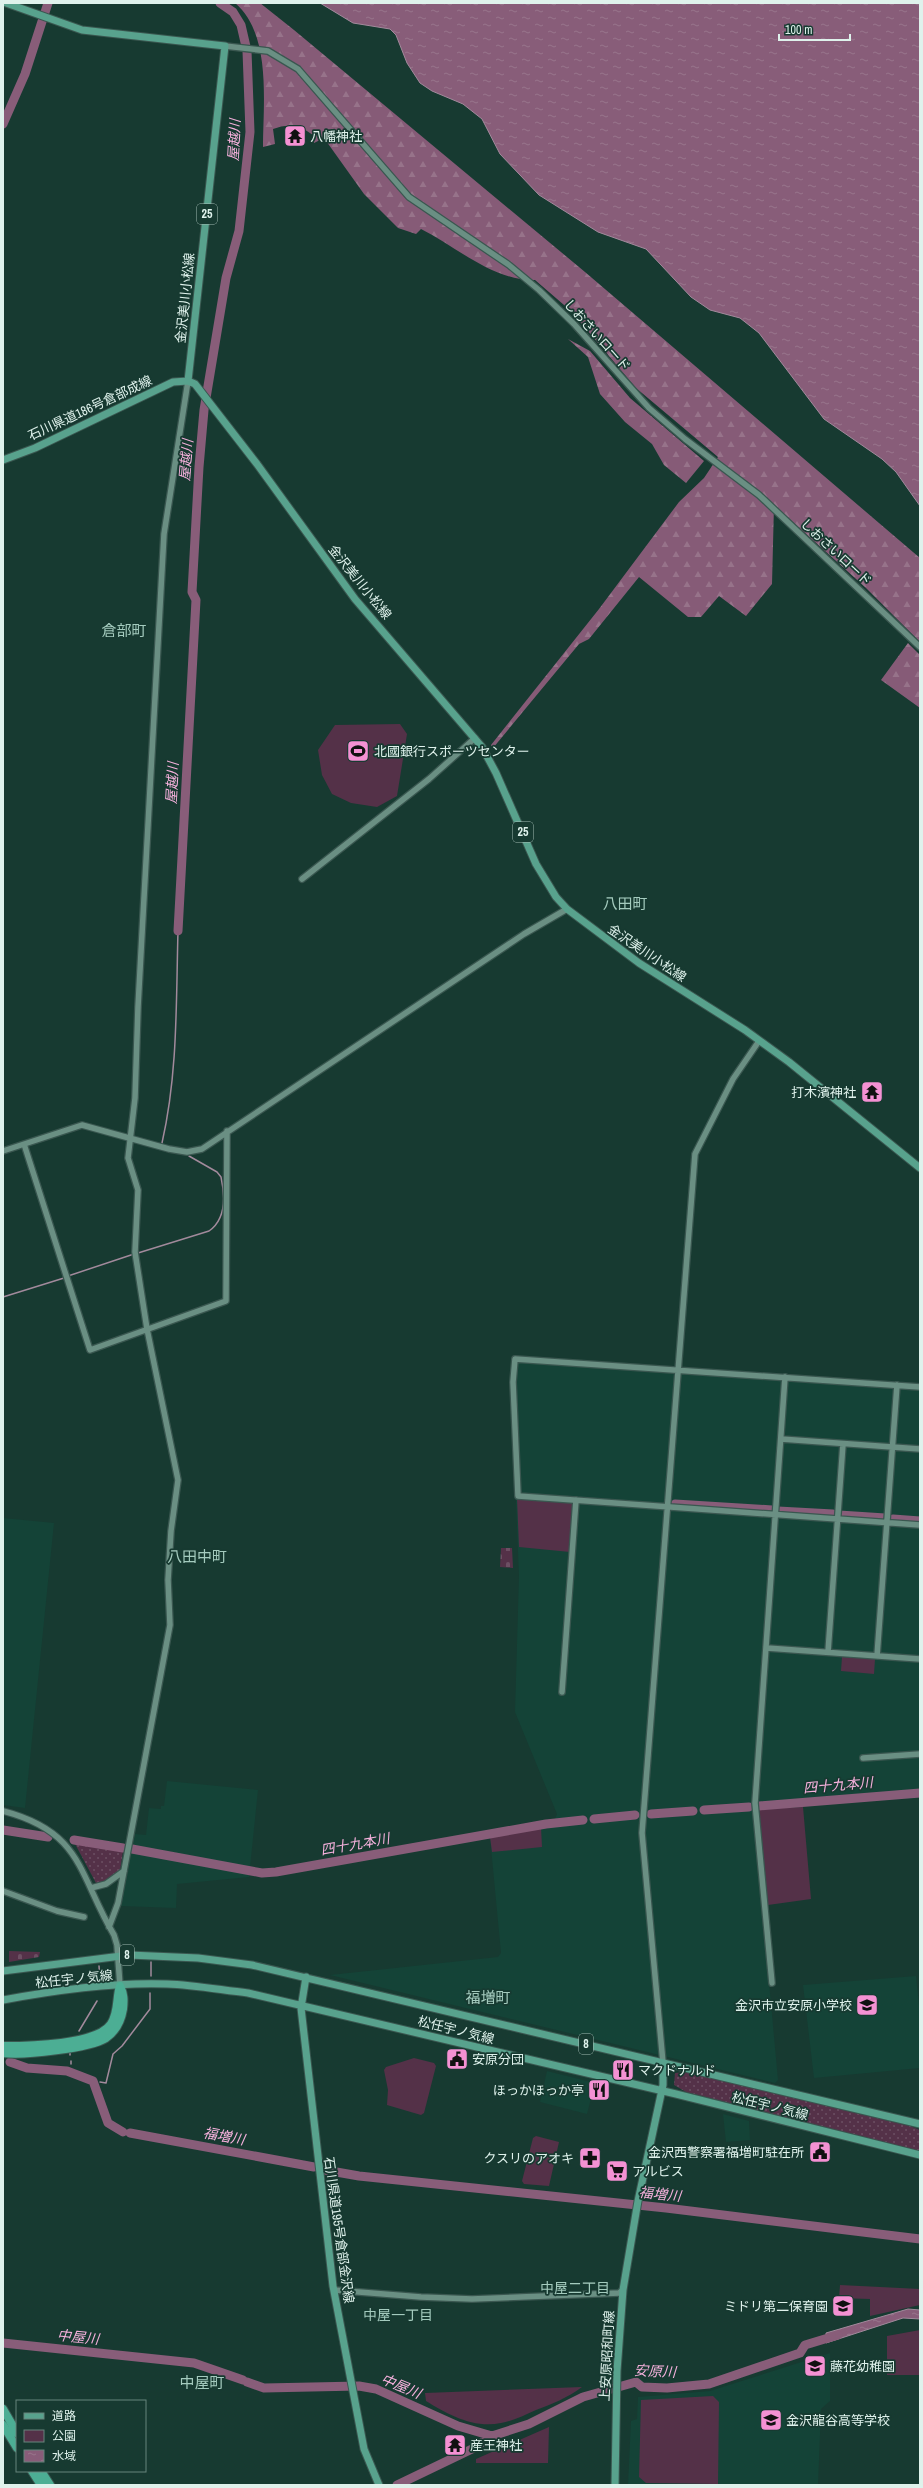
<svg xmlns="http://www.w3.org/2000/svg" width="923" height="2488" viewBox="0 0 923 2488" font-family="'Archivo Narrow','Noto Sans JP',sans-serif">
	<style>
		.built { fill: #144337 }
		.grass { fill: url(#grass-dots) }
		.forest { fill: url(#forest-firs) }
		.cemetery { fill: url(#cemetery-stones) }
		.green { fill: #543148 }
		.water { fill: url(#water-ripples); stroke: #a28a9c }
		.lines { fill: none; stroke-linecap: round; stroke-linejoin: round }
		.stream { stroke: #a28a9c; stroke-width: 1.5 }
		.river { stroke: #885d79; stroke-width: 9 }
		.minor-casing { stroke: #3a5750; stroke-width: 8 }
		.major-casing { stroke: #3a5750; stroke-width: 9 }
		.highway-casing { stroke: #3a5750; stroke-width: 10 }
		.minor { stroke: #6a8f83; stroke-width: 5.5 }
		.major { stroke: #58a28d; stroke-width: 7 }
		.highway { stroke: #4cae94; stroke-width: 8 }
		.labels { text-anchor: middle; dominant-baseline: central; stroke-width: 3.5; stroke-linejoin: round; paint-order: stroke }
		.shield { fill: #173a31; stroke: #a3bbb4; stroke-width: 1 }
		.shield-label { font-size: 12px; font-weight: bold; fill: #dff2ec }
		.poi-label { font-size: 13px; fill: #dff2ec; stroke: #173a31; text-anchor: start }
		.street-label { font-size: 13px; fill: #dff2ec; stroke: #173a31 }
		.water-label { font-size: 14px; font-style: italic; fill: #f6b1dd; stroke: #173a31 }
		.neighbourhood-label { font-size: 14px; fill: #a4cbbe; stroke: #173a31 }
		.quarter-label { font-size: 15px; fill: #a4cbbe; stroke: #173a31 }
	</style>
	<defs>
		<pattern id="grass-dots" width="8" height="8" patternUnits="userSpaceOnUse"><rect width="8" height="8" fill="#543148"/><path d="M2 2h.1M6 6h.1" fill="none" stroke="#6c4f63" stroke-width="1.8" stroke-linecap="round"/></pattern>
		<pattern id="forest-firs" width="22" height="20" patternUnits="userSpaceOnUse"><rect width="22" height="20" fill="#865b77"/><path d="M5 1l3.5 6h-7zM16 11l3.5 6h-7z" fill="#97738a"/></pattern>
		<pattern id="cemetery-stones" width="16" height="16" patternUnits="userSpaceOnUse"><rect width="16" height="16" fill="#543148"/><path d="M2 7V4a2 2 0 0 1 4 0v3zM10 15v-3a2 2 0 0 1 4 0v3z" fill="#6c4f63"/></pattern>
		<pattern id="water-ripples" width="26" height="14" patternUnits="userSpaceOnUse"><rect width="26" height="14" fill="#885d79"/><path d="M2 4q2-2 4 0t4 0M15 11q2-2 4 0t4 0" fill="none" stroke="#98758c"/></pattern>
	</defs>
	<rect width="100%" height="100%" fill="#173a31"/>
	<path class="built" d="M512,1359l408,30v409l-167,10 25,272 -3,3 -445,-108 168,-18 3,-4 -11,-116 62,-12 5,-11 -42,-102 4,-136 -8,-194z
		M3,1518l51,5 -29,285 -22,-3z
		M167,1781l91,9 -9,87 -72,7 -1,24 -55,-2 14,-72 11,1 3,-27 12,1v-3h3z
		M916,1976l4,39v53l-106,10 -11,-93z
		M547,2071l48,12 -8,31 -47,-12z
		M723,2114l26,7 1,19 -24,2z
		M830,2353v48l-9,8 -3,76h-190l3,-64 6,-2 1,-22 72,-6z"/>
	<path class="grass" d="M74,1842l49,9 -3,20 -14,10 -10,2z
		M687,2072l223,54 10,4v21l-234,-59 -12,-7 1,-12z"/>
	<path class="forest" d="M235,3h25l34,27 291,242 335,286v84l-54,-54 -92,-83 -2,79 -26,32 -27,-20 -18,21h-13l-49,-40 -50,62 -10,5 -86,104 -2,-3 108,-136 80,-107 25,-24 14,-21 -82,-69 -65,-77 -36,-31c-42,1 -78,-33 -114,-51l-5,5 -18,-6 -34,-34 -40,-56 -10,5 -1,-8c-13,-10 -25,-12 -40,-6l2,15 -12,3c0,-43 9,-113 -28,-144z
		M568,339l22,12 40,47 74,63 -18,22 -22,-18 -12,-21 -27,-22 -25,-28 -12,-37z
		M908,643l12,12v53l-39,-28z"/>
	<path class="cemetery" d="M501,1548h11l1,20 -13,-1z
		M9,1951l31,1 -1,5 -30,5z"/>
	<path class="green" d="M400,724l7,10 -10,62 -20,11 -26,-4 -19,-9 -10,-19 -4,-25 17,-25z
		M517,1499l57,3 -4,50 -51,-5z
		M842,1657l33,2 -1,15 -33,-3z
		M803,1807l8,92 -43,6 -9,-96z
		M541,1827l1,20 -50,5 -2,-15z
		M414,2058l20,5 2,3 -12,47 -3,2 -34,-10 1,-15 -4,-20 2,-3z
		M536,2136l23,6 -10,44 -25,-2 -2,-3 11,-43z
		M840,2285l80,4v16l-50,11v-17l-31,-1z
		M920,2330v45h-33v-39z
		M582,2387c-15,11 -30,17 -46,23 -11,5 -23,11 -35,13 -27,6 -54,-9 -75,-22l-1,-8z
		M713,2396l6,6 -1,82 -72,-1 -7,-6 2,-77z
		M549,2427l-1,36h-72v-4z"/>
	<path class="water" d="M320,3h600v503l-24,-34 -14,-13 -58,-40 -65,-86 -19,-15 -30,-8 -19,-13 -45,-48 -48,-17 -59,-37 -39,-41 -18,-35 -19,-15 -31,-13 -12,-8 -13,-20 -11,-28 -6,-6 -37,-6z
		M908,2309l12,1v9l-17,-1 -77,25v-10z"/>
	<g class="lines">
		<path class="stream" d="M162,1143c16,-70 14,-141 16,-212
			M138,1253l71,-22c17,-12 16,-36 12,-54l-4,-5 -28,-16
			M68,1276l66,-22
			M3,1297l61,-19
			M99,1966l1,14
			M151,1976v-14
			M79,2031l18,-30
			M70,2053v2
			M71,2061v3
			M69,2072v-2
			M93,2081l3,1
			M100,2082l6,1 7,-29 9,-8 28,-37v-16"/>
		<path class="river" d="M3,124l22,-50 23,-71
			M178,931l18,-331 -4,-8 7,-125 5,-57 22,-132 13,-47 11,-99 -3,-81 -6,-26 -8,-13 -13,-9
			M675,1504l97,6
			M778,1511l55,3
			M839,1515l46,3
			M893,1519l27,2
			M759,1806l161,-13
			M704,1810l45,-3
			M651,1814l42,-3
			M594,1819l41,-4
			M3,1830l45,7
			M74,1840l49,8
			M132,1849l130,24 14,-1 270,-48 37,-4
			M10,2062l17,6 40,3 26,10 15,42 15,9
			M130,2133l184,34
			M325,2170l34,6 307,32 254,31
			M3,2343l191,20 49,17
			M247,2382l17,6 95,-2 17,3 82,37 34,10
			M397,2485l75,-36 20,-13 37,-12 54,-27 53,-15 6,5 25,1 42,-4 91,-31 5,-8 33,-10"/>
		<g class="minor-casing">
			<path id="minor" d="M225,46l43,5 30,18 111,128 100,68 30,25 35,34 75,84 36,31 74,56 161,152
				M302,879l127,-100 46,-41
				M24,1144l66,206 136,-49 1,-170
				M3,1151l79,-26 87,24 18,3 15,-3 322,-215 43,-25
				M920,1387l-405,-28 -2,23 5,114 402,29
				M781,1439l139,10
				M767,1648l153,11
				M828,1652l15,-208
				M877,1656l20,-271
				M562,1692l14,-192
				M863,1758l57,-4
				M3,1811c80,21 75,63 111,124l3,10 3,41
				M91,1888l15,-4 18,-13
				M3,1891l54,20 27,6
				M109,1927l9,-24 52,-278 -2,-45 3,-49 7,-51 -31,-151 -12,-77 3,-62 -10,-32 7,-60 3,-91 26,-473 24,-153
				M772,1983l-17,-180 30,-426
				M663,2063l-21,-230 53,-679 38,-75 26,-38
				M334,2290l87,7 51,2 147,-6 4,-3"/>
		</g>
		<g class="major-casing">
			<path id="major" d="M6,3l76,27 143,16 -37,335
				M3,460l32,-12 138,-66 15,-1 7,3 62,80 98,135 127,148 14,26 40,91 20,33 11,12 72,54 106,67 44,32 131,106
				M3,1971l126,-16 69,3 54,7 668,159
				M306,1977l-5,31 32,278 31,163 15,36
				M3,2000c53,-10 109,-18 164,-16 27,1 54,6 81,9l428,101 244,61
				M615,2485l2,-114 6,-81 15,-89 25,-116v-22"/>
		</g>
		<g class="highway-casing">
			<path id="highway" d="M3,2046c25,0 94,-1 108,-22 8,-12 5,-26 9,-38
				M3,2053c20,3 87,-5 103,-15 10,-7 15,-17 17,-29 1,-9 1,-15 -3,-23
				M3,2409l14,24
				M3,2425l14,23
				M32,2471l9,14
				M41,2471l9,14"/>
		</g>
		<use href="#minor" class="minor"/>
		<use href="#major" class="major"/>
		<use href="#highway" class="highway"/>
	</g>
	<defs>
		<g id="temple-square" transform="scale(1.15)"><rect x="-9" y="-9" width="18" height="18" rx="4" fill="#f491d3" stroke="#173a31"/><path d="M0-6L5-2H3V0L6.5 2.5H4V6H1.5V3h-3V6H-4V2.5H-6.5L-3 0V-2H-5Z" fill="#111"/></g>
		<g id="stadium-square" transform="scale(1.15)"><rect x="-9" y="-9" width="18" height="18" rx="4" fill="#f491d3" stroke="#173a31"/><path d="M0-5a6.5 5 0 1 0 0 10a6.5 5 0 1 0 0-10ZM-3.5-1.8h7v3.6h-7Z" fill="#111"/></g>
		<g id="school-square" transform="scale(1.15)"><rect x="-9" y="-9" width="18" height="18" rx="4" fill="#f491d3" stroke="#173a31"/><path d="M0-5L7-2L0 1L-7-2ZM-4 1L0 2.5L4 1V4Q0 6-4 4Z" fill="#111"/></g>
		<g id="civic-square" transform="scale(1.15)"><rect x="-9" y="-9" width="18" height="18" rx="4" fill="#f491d3" stroke="#173a31"/><path d="M-.6-6.5H3V-4.5H.6V-3L4-1V1h2V6H-6V1h2V-1L-.6-3ZM-1.2 2.5V6h2.4V2.5Z" fill="#111"/></g>
		<g id="restaurant-square" transform="scale(1.15)"><rect x="-9" y="-9" width="18" height="18" rx="4" fill="#f491d3" stroke="#173a31"/><path d="M-5-6h1v4h1v-4h1v4h1v-4h1v5L-1.5 .5V6h-2V.5L-5-1ZM5-6V6H3V1.5H1.5Q1.5-4 5-6Z" fill="#111"/></g>
		<g id="pharmacy-square" transform="scale(1.15)"><rect x="-9" y="-9" width="18" height="18" rx="4" fill="#f491d3" stroke="#173a31"/><path d="M-2-6h4v4h4v4h-4v4h-4v-4h-4v-4h4Z" fill="#111"/></g>
		<g id="supermarket-square" transform="scale(1.15)"><rect x="-9" y="-9" width="18" height="18" rx="4" fill="#f491d3" stroke="#173a31"/><path d="M-6-5.5h2.5l.6 2H6L4.5 2H-2.5L-4.4-4H-6ZM-1.5 3.2a1.3 1.3 0 1 0 .1 0ZM3 3.2a1.3 1.3 0 1 0 .1 0Z" fill="#111"/></g>
	</defs>
	<g fill-rule="evenodd">
		<use href="#temple-square" x="295" y="136"/>
		<use href="#stadium-square" x="358" y="751"/>
		<use href="#temple-square" x="872" y="1092"/>
		<use href="#school-square" x="867" y="2005"/>
		<use href="#civic-square" x="457" y="2059"/>
		<use href="#restaurant-square" x="623" y="2070"/>
		<use href="#restaurant-square" x="599" y="2090"/>
		<use href="#civic-square" x="820" y="2152"/>
		<use href="#pharmacy-square" x="590" y="2158"/>
		<use href="#supermarket-square" x="617" y="2171"/>
		<use href="#school-square" x="843" y="2306"/>
		<use href="#school-square" x="815" y="2366"/>
		<use href="#school-square" x="771" y="2420"/>
		<use href="#temple-square" x="455" y="2445"/>
	</g>
	<g class="labels">
		<g class="shield">
			<rect x="197" y="204" width="20" height="20" rx="3"/>
			<rect x="513" y="822" width="20" height="20" rx="3"/>
			<rect x="120" y="1945" width="14" height="20" rx="3"/>
			<rect x="579" y="2034" width="14" height="20" rx="3"/>
		</g>
		<g class="shield-label">
			<text x="207" y="214">25</text>
			<text x="523" y="832">25</text>
			<text x="127" y="1955">8</text>
			<text x="586" y="2044">8</text>
		</g>
		<g class="poi-label">
			<text x="310" y="136">八幡神社</text>
			<text x="374" y="751">北國銀行スポーツセンター</text>
			<text x="856" y="1092" text-anchor="end">打木濱神社</text>
			<text x="852" y="2005" text-anchor="end">金沢市立安原小学校</text>
			<text x="472" y="2059">安原分団</text>
			<text x="638" y="2070">マクドナルド</text>
			<text x="584" y="2090" text-anchor="end">ほっかほっか亭</text>
			<text x="804" y="2152" text-anchor="end">金沢西警察署福増町駐在所</text>
			<text x="574" y="2158" text-anchor="end">クスリのアオキ</text>
			<text x="632" y="2171">アルビス</text>
			<text x="828" y="2306" text-anchor="end">ミドリ第二保育園</text>
			<text x="830" y="2366">藤花幼稚園</text>
			<text x="786" y="2420">金沢龍谷高等学校</text>
			<text x="470" y="2445">産王神社</text>
		</g>
		<g class="street-label">
			<text transform="translate(185 298) rotate(-84)">金沢美川小松線</text>
			<text transform="translate(597 335) rotate(48)">しおさいロード</text>
			<text transform="translate(90 408) rotate(-25)">石川県道186号倉部成線</text>
			<text transform="translate(836 552) rotate(43)">しおさいロード</text>
			<text transform="translate(360 582) rotate(51)">金沢美川小松線</text>
			<text transform="translate(647 953) rotate(34)">金沢美川小松線</text>
			<text transform="translate(74 1979) rotate(-6)">松任宇ノ気線</text>
			<text transform="translate(456 2030) rotate(14)">松任宇ノ気線</text>
			<text transform="translate(770 2106) rotate(14)">松任宇ノ気線</text>
			<text transform="translate(339 2230) rotate(82)">石川県道195号倉部金沢線</text>
			<text transform="translate(607 2356) rotate(-87)">上安原昭和町線</text>
		</g>
		<g class="water-label">
			<text transform="translate(234 140) rotate(-87)">屋越川</text>
			<text transform="translate(186 460) rotate(-85)">屋越川</text>
			<text transform="translate(172 783) rotate(-87)">屋越川</text>
			<text transform="translate(838 1785) rotate(-5)">四十九本川</text>
			<text transform="translate(355 1844) rotate(-10)">四十九本川</text>
			<text transform="translate(224 2136) rotate(10)">福増川</text>
			<text transform="translate(660 2194) rotate(6)">福増川</text>
			<text transform="translate(78 2337) rotate(6)">中屋川</text>
			<text transform="translate(655 2371) rotate(3)">安原川</text>
			<text transform="translate(401 2386) rotate(23)">中屋川</text>
		</g>
		<g class="neighbourhood-label">
			<text x="575" y="2288">中屋二丁目</text>
			<text x="398" y="2315">中屋一丁目</text>
		</g>
		<g class="quarter-label">
			<text x="124" y="630">倉部町</text>
			<text x="625" y="903">八田町</text>
			<text x="197" y="1556">八田中町</text>
			<text x="488" y="1997">福増町</text>
			<text x="202" y="2382">中屋町</text>
		</g>
	</g>
	<rect width="923" height="2488" fill="none" stroke="#dff2ec" stroke-width="8"/>
	<rect x="16" y="2400" width="130" height="72" fill="#173a31" stroke="#67847c"/>
	<rect x="24" y="2413" width="20" height="6" fill="#58a28d" stroke="#67847c"/>
	<text x="52" y="2420" font-size="12" fill="#dff2ec">道路</text>
	<rect x="24" y="2430" width="20" height="12" fill="#543148" stroke="#67847c"/>
	<text x="52" y="2440" font-size="12" fill="#dff2ec">公園</text>
	<rect x="24" y="2450" width="20" height="12" fill="url(#water-ripples)" stroke="#67847c"/>
	<text x="52" y="2460" font-size="12" fill="#dff2ec">水域</text>
	<path d="M779 34v6h71v-6" fill="none" stroke="#dff2ec" stroke-width="2"/>
	<text x="785" y="34" font-size="12" fill="#dff2ec" stroke="#173a31" stroke-width="3" paint-order="stroke">100 m</text>
</svg>
